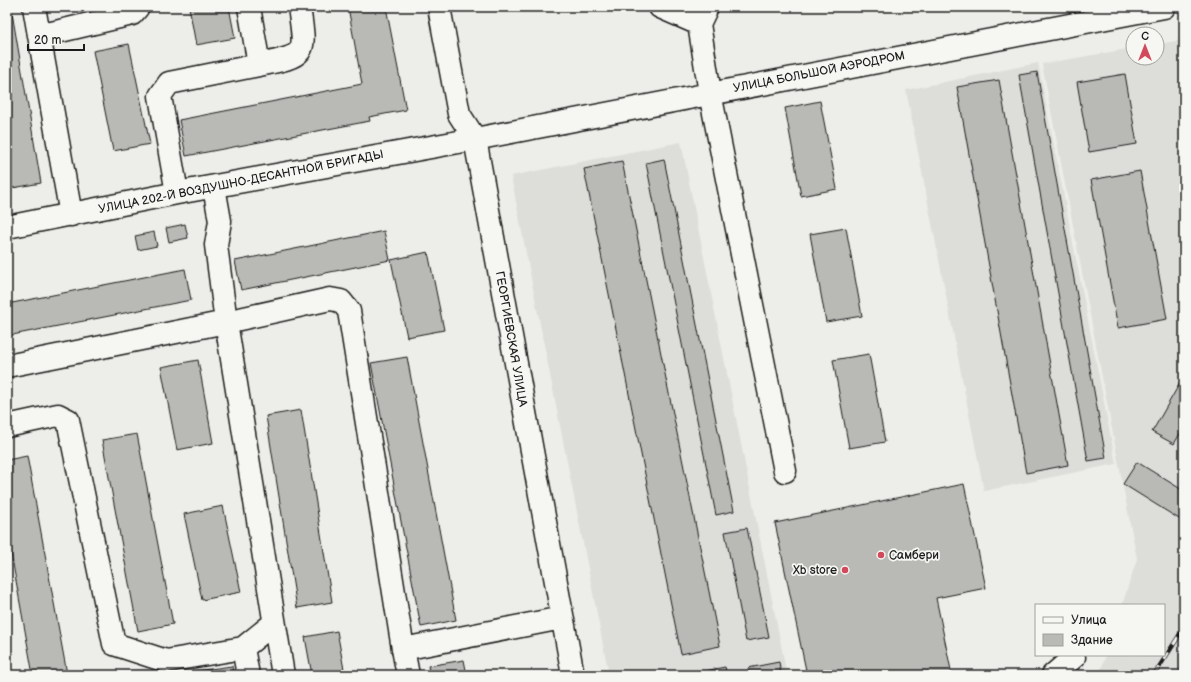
<svg xmlns="http://www.w3.org/2000/svg" width="1191" height="682" viewBox="0 0 1191 682" font-family="'Balsamiq Sans',sans-serif">
	<style>
		.built { fill: #ddddda }
		.building { fill: #b9b9b6; stroke: #1c1c1c }
		.lines { fill: none; stroke-linecap: round; stroke-linejoin: round }
		.minor-casing { stroke: #1c1c1c; stroke-width: 25 }
		.minor { stroke: #f6f6f2; stroke-width: 22 }
		.rail-casing { stroke: #1c1c1c; stroke-width: 4.5 }
		.rail { stroke: #f6f6f2; stroke-width: 3; stroke-dasharray: 9; stroke-linecap: butt }
		.poi-dot { fill: #d1495b; stroke: #f6f6f2; stroke-width: 1.5 }
		.labels { text-anchor: middle; dominant-baseline: central; stroke-width: 3.5; stroke-linejoin: round; paint-order: stroke }
		.street-label { font-size: 12px; fill: #1c1c1c; stroke: #f6f6f2 }
		.poi-label { font-size: 12px; fill: #1c1c1c; stroke: #f6f6f2; text-anchor: start }
	</style>
	<rect width="100%" height="100%" fill="#edede9"/>
	<filter id="ink" filterUnits="userSpaceOnUse"><feTurbulence type="fractalNoise" baseFrequency=".025" numOctaves="2"/><feDisplacementMap in="SourceGraphic" scale="8" xChannelSelector="R" yChannelSelector="G"/><feConvolveMatrix kernelMatrix="1 2 1 2 8 2 1 2 1" color-interpolation-filters="sRGB"/></filter>
	<g filter="url(#ink)">
		<path class="built" d="M1184,40v635h-85l7,-20h58v-50h-42l15,-46 -95,-495 91,-16v10h24v-14z
			M1038,63l78,401 -132,27 -78,-401z
			M681,142l106,533h-178l-98,-499z
			M153,667l2,8h-60z"/>
		<path class="building" d="M7,7h4l30,176 -34,6z
			M189,7h40l6,31 -39,7z
			M348,7h38l20,103 -37,7 1,4 -184,35 -7,-36 183,-36z
			M129,44l21,100 -37,7 -20,-100z
			M1037,72l69,386 -18,3 -69,-386z
			M1125,74l12,70 -48,8 -12,-70z
			M999,80l69,385 -42,8 -69,-386z
			M820,101l17,88 -36,7 -16,-88z
			M664,159l70,352 -18,4 -70,-352z
			M622,161l98,485 -39,8 -97,-485z
			M1140,171l27,148 -49,9 -27,-148z
			M185,224l3,14 -19,4 -3,-14z
			M846,228l16,88 -36,6 -16,-88z
			M384,231l6,29 -149,30 -6,-29z
			M154,232l3,14 -19,4 -3,-14z
			M428,252l16,78 -37,7 -16,-77z
			M185,269l6,31 -184,36v-32z
			M869,354l16,88 -36,6 -16,-88z
			M407,357l49,263 -35,7 -50,-264z
			M198,360l15,83 -36,7 -16,-83z
			M1184,376v51l-10,17 -22,-12z
			M301,410l31,192 -35,6 -31,-192z
			M137,434l36,190 -35,7 -36,-191z
			M27,456l40,218 -5,1h-29l-26,-144v-71z
			M1137,462l47,29v31l-61,-38z
			M964,484l22,104 -50,10 16,77h-145l-32,-152z
			M223,506l18,86 -39,8 -18,-86z
			M747,528l22,109 -23,4 -21,-109z
			M337,631l8,44h-33l-7,-38z
			M464,660l3,15h-37l-2,-9z
			M779,662l2,13h-31l-2,-7z
			M232,666l1,9h-36l-1,-4z
			M725,667l2,8h-37v-1z"/>
		<g class="lines">
			<g class="minor-casing">
				<path id="minor" d="M34,7l37,208
					M439,7l20,107 16,25 98,536
					M660,7l39,17
					M707,7l-8,17 11,69 75,378
					M39,36l93,-22 6,-7
					M259,65c49,-10 47,-10 40,-58
					M177,193l-17,-97 9,-13 90,-18 -10,-58
					M7,227l170,-34 298,-54 689,-132
					M7,366l219,-44 -10,-77 4,-24 -6,-34
					M7,426l51,-11 10,5 46,224 52,17 77,-13 5,27
					M243,648l31,-25
					M403,649l5,26
					M283,675l-57,-353 104,-23 11,2 8,10 54,338 159,-31
					M1053,675l21,-18"/>
			</g>
			<use href="#minor" class="minor"/>
			<g class="rail-casing">
				<path id="rail" d="M1154,675l30,-47
					M1179,675l5,-8"/>
			</g>
			<use href="#rail" class="rail"/>
		</g>
	</g>
	<g class="poi-dot">
		<circle cx="881" cy="555" r="4"/>
		<circle cx="845" cy="570" r="4"/>
	</g>
	<g class="labels">
		<g class="street-label">
			<text transform="translate(819 72) rotate(-11)">УЛИЦА БОЛЬШОЙ АЭРОДРОМ</text>
			<text transform="translate(241 182) rotate(-11)">УЛИЦА 202-Й ВОЗДУШНО-ДЕСАНТНОЙ БРИГАДЫ</text>
			<text transform="translate(511 339) rotate(80)">ГЕОРГИЕВСКАЯ УЛИЦА</text>
		</g>
		<g class="poi-label">
			<text x="889" y="555">Самбери</text>
			<text x="837" y="570" text-anchor="end">Xb store</text>
		</g>
	</g>
	<rect width="1191" height="682" fill="none" stroke="#f6f6f2" stroke-width="24"/>
	<rect x="12" y="12" width="1167" height="658" fill="none" stroke="#1c1c1c" stroke-width="1.5" filter="url(#ink)"/>
	<rect x="1035" y="604" width="130" height="52" fill="#f6f6f2" stroke="#9f9f9c"/>
	<rect x="1043" y="617" width="20" height="6" fill="#f6f6f2" stroke="#9f9f9c"/>
	<text x="1071" y="624" font-size="12" fill="#1c1c1c">Улица</text>
	<rect x="1043" y="634" width="20" height="12" fill="#b9b9b6" stroke="#9f9f9c"/>
	<text x="1071" y="644" font-size="12" fill="#1c1c1c">Здание</text>
	<g transform="translate(1145 46)"><circle r="19" fill="#f6f6f2" stroke="#9f9f9c"/>
	<path d="M0-3L7 15L0 10L-7 15Z" fill="#d1495b"/>
	<text y="-6" font-size="11" font-weight="bold" text-anchor="middle" fill="#1c1c1c">С</text>
	</g>
	<path d="M28 44v6h56v-6" fill="none" stroke="#1c1c1c" stroke-width="2"/>
	<text x="34" y="44" font-size="12" fill="#1c1c1c" stroke="#f6f6f2" stroke-width="3" paint-order="stroke">20 m</text>
</svg>
